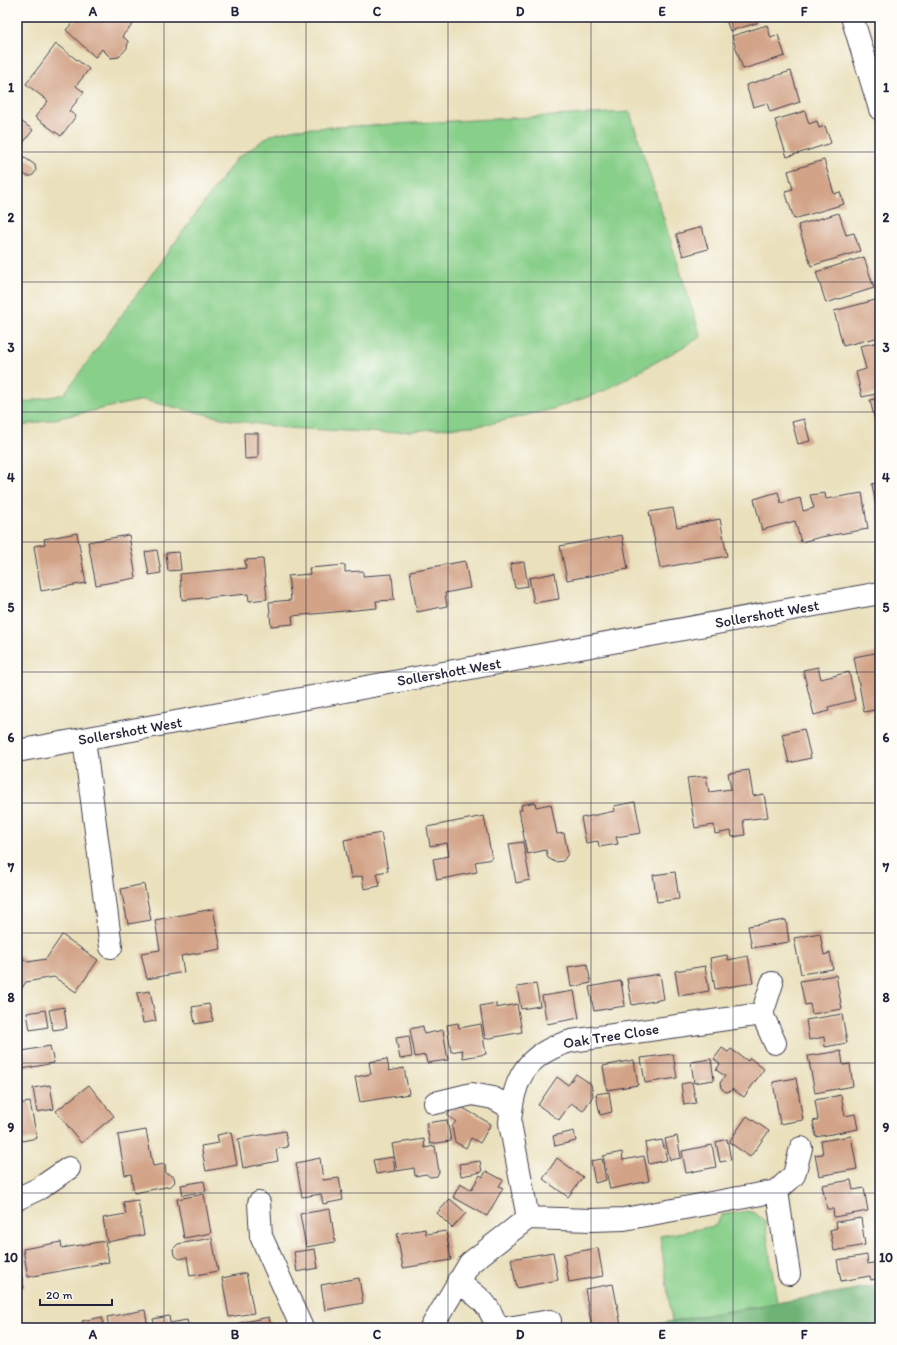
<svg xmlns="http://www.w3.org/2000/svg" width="897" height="1345" viewBox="0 0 897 1345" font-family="Itim,sans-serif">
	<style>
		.green { fill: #88cf8a; stroke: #557862 }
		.forest { fill: #6eb276; stroke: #486a58 }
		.building { fill: #d2a387 }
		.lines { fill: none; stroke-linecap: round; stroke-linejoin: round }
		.minor-casing { stroke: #403e4e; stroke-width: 24 }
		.minor { stroke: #fff; stroke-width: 22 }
		.grid { fill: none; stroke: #22223b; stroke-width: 1; stroke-opacity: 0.55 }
		.labels { text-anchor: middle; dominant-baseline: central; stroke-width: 3; stroke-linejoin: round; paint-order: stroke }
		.street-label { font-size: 15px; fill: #22223b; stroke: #fdfcf7 }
		.neatline { fill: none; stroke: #22223b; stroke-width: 1.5 }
		.grid-label { font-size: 13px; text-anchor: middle; font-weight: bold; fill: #22223b }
	</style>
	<rect width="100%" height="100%" fill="#fdfcf7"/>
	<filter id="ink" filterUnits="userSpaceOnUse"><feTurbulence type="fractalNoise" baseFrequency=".025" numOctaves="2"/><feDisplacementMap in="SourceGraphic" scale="8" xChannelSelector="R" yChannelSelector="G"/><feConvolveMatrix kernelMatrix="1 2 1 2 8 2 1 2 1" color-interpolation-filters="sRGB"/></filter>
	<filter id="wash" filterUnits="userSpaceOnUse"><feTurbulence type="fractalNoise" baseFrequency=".012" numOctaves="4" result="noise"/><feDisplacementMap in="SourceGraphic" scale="16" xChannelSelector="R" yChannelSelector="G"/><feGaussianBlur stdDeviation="0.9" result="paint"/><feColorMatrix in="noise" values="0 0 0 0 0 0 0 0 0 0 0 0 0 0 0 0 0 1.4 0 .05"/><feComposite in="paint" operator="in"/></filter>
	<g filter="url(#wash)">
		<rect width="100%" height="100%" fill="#eae0bc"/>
		<path class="green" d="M630,112l71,225 -97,54 -51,18 -69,16 -98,8 -101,-5 -54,-8 -88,-20 -126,27v-23l47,-10 172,-235 35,-24 25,-6z
			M747,1211l8,2 10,8 12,82 -105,18 -12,-85 55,-10 7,-11z"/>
		<path class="forest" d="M880,1285v43h-247z"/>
		<g id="blocks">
			<path class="building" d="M78,17h55l4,3 -15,16 6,5 -1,7 -8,9 -8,1 -9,-9 -7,8 -29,-27z
				M725,17h30l2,6 -27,8z
				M767,25l4,13 7,-3 7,21 -42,13 -11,-33z
				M56,44l33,25 -13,17 8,6 -15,19 7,5 -15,20 -26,-19 13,-16 -22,-17z
				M791,71l9,31 -30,10 -3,-9 -14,4 -7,-22z
				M805,111l4,13 8,-3 2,7 6,-2 6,17 -44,14 -12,-37z
				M17,118l16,12 -16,21z
				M17,152l18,13 1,6 -4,5h-5l-3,-2 -7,9z
				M824,160l10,34 6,-2 4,12 -50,15 -9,-28 8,-2 -5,-18z
				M839,213l7,22 8,-2 6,18 -49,15 -13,-41z
				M702,227l6,22 -25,7 -7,-22z
				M864,257l10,31 -48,15 -10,-31z
				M879,299l1,38 -37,9 -9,-35z
				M880,342v51l-18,4 -6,-25 10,-3 -6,-23z
				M880,398v39h-1l-9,-37z
				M804,419l6,22 -12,3 -6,-22z
				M244,433h14v25l-13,1z
				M880,482v41h-1l-7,-39z
				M778,492l3,11 19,-5 3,13 11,-3 -4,-13 15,-2 1,6 36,-6 6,36 -47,8 -20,5 -6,-21 -33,9 -8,-31z
				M673,508l4,19 43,-8 7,37 -67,12 -11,-56z
				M77,533l9,50 -45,8 -7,-45 11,-2 -1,-5z
				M129,535l7,43 -40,7 -8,-43z
				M622,535l6,34 -61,11 -7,-34z
				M157,550l4,23 -12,2 -4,-23z
				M179,552l2,18 -13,1 -2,-18z
				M263,559l4,40 -18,2 -1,-7 -66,6 -2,-26 66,-6 -1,-8z
				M465,561l5,27 -25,5 2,13 -30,6 -7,-41z
				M524,562l4,24 -13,2 -5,-24z
				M345,565v7l18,-1v5l29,-2 2,26 -18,1 1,7 -85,8 1,8 -22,2 -2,-24 22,-2 -3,-24 22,-2 -1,-6z
				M555,573l4,26 -25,4 -5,-25z
				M880,652v57l-16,3 -10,-55z
				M818,667l3,12 28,-7 6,28 -27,7 1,4 -15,4 -11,-45z
				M804,729l7,29 -22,5 -7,-29z
				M749,770l4,26 11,-2 4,23 -25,3 2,15 -13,2 -1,-6 -16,3 -1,-9 -19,3 -8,-50 19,-2 3,16 22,-3 -3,-16z
				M535,802l1,5 15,-3 6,30 7,-1 4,21 -5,7 -8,1 -7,-4 -2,-8 -19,4 -8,-44h3l-1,-5z
				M635,802l6,31 -25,4 2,7 -19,3 -1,-6 -12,2 -5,-25 34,-7 -1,-5z
				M484,816l8,43 -17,3 2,10 -40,8 -4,-21 16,-3 -2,-13 -17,3 -3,-19z
				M381,833l7,38 -11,2 3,13 -16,3 -2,-13 -11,2 -7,-38z
				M523,842l7,38 -14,3 -7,-39z
				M675,872l4,27 -22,3 -4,-27z
				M144,884l7,36 -23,4 -7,-35z
				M213,909l8,40 -40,7 3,16 -37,7 -6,-26 19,-3 -5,-30z
				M786,920l3,22 -37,6 -4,-22z
				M820,933l4,22 6,-2 3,16 -32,5 -7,-36z
				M62,935l36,25 -22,32 -22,-15 -28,5 -7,10 -2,-1v-37l11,8 18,-3z
				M727,955l1,5 20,-4 5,27 -38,6 -5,-31z
				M587,964l4,19 -20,4 -3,-20z
				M705,966l4,25 -30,5 -4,-25z
				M660,974l4,25 -32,6 -5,-26z
				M836,975l6,34 -30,5 -2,-10 -5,1 -5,-24z
				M621,981l4,25 -31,5 -5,-24z
				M536,984l4,22 -19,3 -4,-22z
				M150,991l6,30 -13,2 -6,-30z
				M574,991l5,27 -32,6 -5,-28z
				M496,1003v5l21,-4 5,28 -37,7 -5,-33z
				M209,1004l4,17 -18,3 -3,-17z
				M64,1007l3,21 -14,2 -4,-20z
				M45,1010l3,17 -18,3 -3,-17z
				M842,1014l5,29 -22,4 -1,-10 -15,3 -3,-20z
				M458,1023l1,5 22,-4 5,30 -23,4 -1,-8 -11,2 -4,-27z
				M423,1026l1,8 19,-4 5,30 -21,3 -2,-8 -10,2 -5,-28z
				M409,1036l3,21 -12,2 -4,-21z
				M50,1046l4,17 -37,7v-18z
				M722,1048l6,4 3,-3 17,12 2,-3 14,11 -20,28 -12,-8 -1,2 -5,1 -5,-4 -1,-5 5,-7 -9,-6 4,-6 -6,-5z
				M841,1051l2,14 7,-1 3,22 -38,7 -7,-37z
				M673,1054l4,24 -32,5 -4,-25z
				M387,1059l2,12 15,-3 5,26 -49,8 -5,-25 16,-3 -2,-12z
				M711,1059l3,21 -20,3 -3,-21z
				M634,1060l4,25 -31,5 -4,-24z
				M576,1074l15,10 2,12 -10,15 -12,-8 -12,17 -21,-15 19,-28 11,8z
				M796,1078l7,42 -23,4 -7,-42z
				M692,1082l4,21 -12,2 -3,-21z
				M50,1085l4,24 -17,3 -4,-24z
				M89,1085l25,31 -33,27 -25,-32z
				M609,1092l3,20 -12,3 -4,-21z
				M841,1095l4,21 10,-2 3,15 -42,8 -3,-16 5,-1 -3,-20z
				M30,1102l7,36 -20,4v-38z
				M454,1105l8,4 1,-1 28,16 -11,19 -9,-5 -5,10 -11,-6 -3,-15 4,-6 -9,-5z
				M747,1116l22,15 -19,26 -21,-15z
				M447,1120l4,21 -21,3 -4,-21z
				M146,1130l7,36 12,-2 1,10h3l5,3 1,5 -4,4 -37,7 -3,-19 -6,1 -7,-40z
				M285,1131l3,16 -12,2 2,12 -35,7 -5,-29z
				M574,1131l2,10 -21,5 -2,-10z
				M231,1132l6,33 -31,6 -5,-25 18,-3 -2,-8z
				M677,1136l4,22 -11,2 -5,-21z
				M851,1136l6,33 -38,7 -4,-21 8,-1 -2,-13z
				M424,1139l1,9 10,-2 4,26 -2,4 -7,1 -4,-3 -11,2 -1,-8 -17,3 -5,-27z
				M727,1139l4,21 -11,2 -4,-20z
				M662,1140l5,20 -18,4 -4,-21z
				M712,1145l4,22 -30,6 -4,-22z
				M622,1152l1,8 21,-4 5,25 -39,8 -7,-33z
				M393,1157l2,14 -19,3 -3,-14z
				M320,1158l3,22 16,-2 4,22 -20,4 -2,-10 -19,3 -6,-34z
				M557,1158l26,19 -15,20 -25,-18z
				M602,1159l4,21 -11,3 -4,-22z
				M480,1161l2,11 -21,4 -2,-12z
				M486,1171l17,9 -4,6 4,2 -16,28 -34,-19 7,-13 11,6 9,-15 3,2z
				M851,1180l2,10 11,-2 4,23 -34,6 -1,-8h-6l-5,-24z
				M204,1181l2,10 -23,4 -2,-10z
				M204,1194l7,39 -27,5 -7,-39z
				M450,1199l16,14 -14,15 -15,-15z
				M138,1200l6,35 -37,7 -4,-24 23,-4 -3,-12z
				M330,1209l5,33 -29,5 -6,-33z
				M861,1218l4,27 -31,6 -4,-21 7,-2 -1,-6z
				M425,1229l1,5 20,-3 5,29 -48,8 -6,-34z
				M212,1238l6,33 -28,5 -3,-19 -7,2 -6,-4 -1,-6 5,-5z
				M105,1241l4,21 -81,15 -5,-28 38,-7 1,6z
				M598,1248l5,28 -34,6 -5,-28z
				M315,1249l3,19 -21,4 -3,-20z
				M553,1252l5,28 -41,8 -6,-29z
				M867,1255l1,9 10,-2 2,1v15l-9,2 -1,-4 -29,5 -4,-21z
				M17,1263h2l5,25 -7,1z
				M246,1273l8,40 -25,4 -7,-39z
				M359,1278l4,25 -38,7 -4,-25z
				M613,1284l8,41 -18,3h-11l-7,-39z
				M145,1310l3,18h-39l-2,-11z
				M169,1316l1,7 17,-3 2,8h-34l-2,-9z
				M102,1317l2,11h-21l-1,-7z
				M269,1317l2,11h-31l-1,-5z"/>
		</g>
	</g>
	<g filter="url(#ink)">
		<use href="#blocks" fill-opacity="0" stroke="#403e4e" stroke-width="1"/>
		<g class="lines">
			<g class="minor-casing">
				<path id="minor" d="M852,17l28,92
					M84,739l27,208
					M17,751l863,-158
					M772,983l-10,31 13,29
					M435,1103l37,-9 21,4 18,10
					M777,1191l12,83
					M777,1191l17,-16 7,-27
					M17,1199l23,-11 29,-20
					M259,1203l2,33 41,92
					M528,1218l-18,-95c3,-45 16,-69 61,-82l191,-27
					M458,1281c21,17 31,21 39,47
					M431,1328l39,-65 58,-45 63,2 33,-1 153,-28
					M507,1328l43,-7"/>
			</g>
			<use href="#minor" class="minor"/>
		</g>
	</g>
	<path class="grid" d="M164,17v1311M306,17v1311M448,17v1311M591,17v1311M733,17v1311M17,152h863M17,282h863M17,412h863M17,542h863M17,672h863M17,803h863M17,933h863M17,1063h863M17,1193h863"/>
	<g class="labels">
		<g class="street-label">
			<text transform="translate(767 614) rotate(-10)">Sollershott West</text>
			<text transform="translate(449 672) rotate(-10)">Sollershott West</text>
			<text transform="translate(130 731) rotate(-10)">Sollershott West</text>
			<text transform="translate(611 1036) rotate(-9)">Oak Tree Close</text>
		</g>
	</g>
	<rect width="897" height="1345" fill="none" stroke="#fdfcf7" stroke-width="44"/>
	<path d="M40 1299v6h72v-6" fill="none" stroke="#22223b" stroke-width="2"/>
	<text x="46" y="1299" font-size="12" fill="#22223b" stroke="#fdfcf7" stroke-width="3" paint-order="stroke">20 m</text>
	<rect x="22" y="22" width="853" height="1301" class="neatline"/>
	<g class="grid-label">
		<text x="93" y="16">A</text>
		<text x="235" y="16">B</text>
		<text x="377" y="16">C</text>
		<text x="520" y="16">D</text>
		<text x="662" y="16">E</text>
		<text x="804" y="16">F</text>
		<text x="11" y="92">1</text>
		<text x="886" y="92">1</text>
		<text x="11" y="222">2</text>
		<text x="886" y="222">2</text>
		<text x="11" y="352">3</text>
		<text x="886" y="352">3</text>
		<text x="11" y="482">4</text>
		<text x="886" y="482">4</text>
		<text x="11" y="612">5</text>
		<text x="886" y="612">5</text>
		<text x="11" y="742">6</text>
		<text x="886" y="742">6</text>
		<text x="11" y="872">7</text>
		<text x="886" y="872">7</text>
		<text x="11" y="1002">8</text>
		<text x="886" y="1002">8</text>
		<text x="11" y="1132">9</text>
		<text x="886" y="1132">9</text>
		<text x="11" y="1262">10</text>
		<text x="886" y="1262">10</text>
		<text x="93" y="1339">A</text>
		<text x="235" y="1339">B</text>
		<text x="377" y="1339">C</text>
		<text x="520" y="1339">D</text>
		<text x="662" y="1339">E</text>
		<text x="804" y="1339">F</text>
	</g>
</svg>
